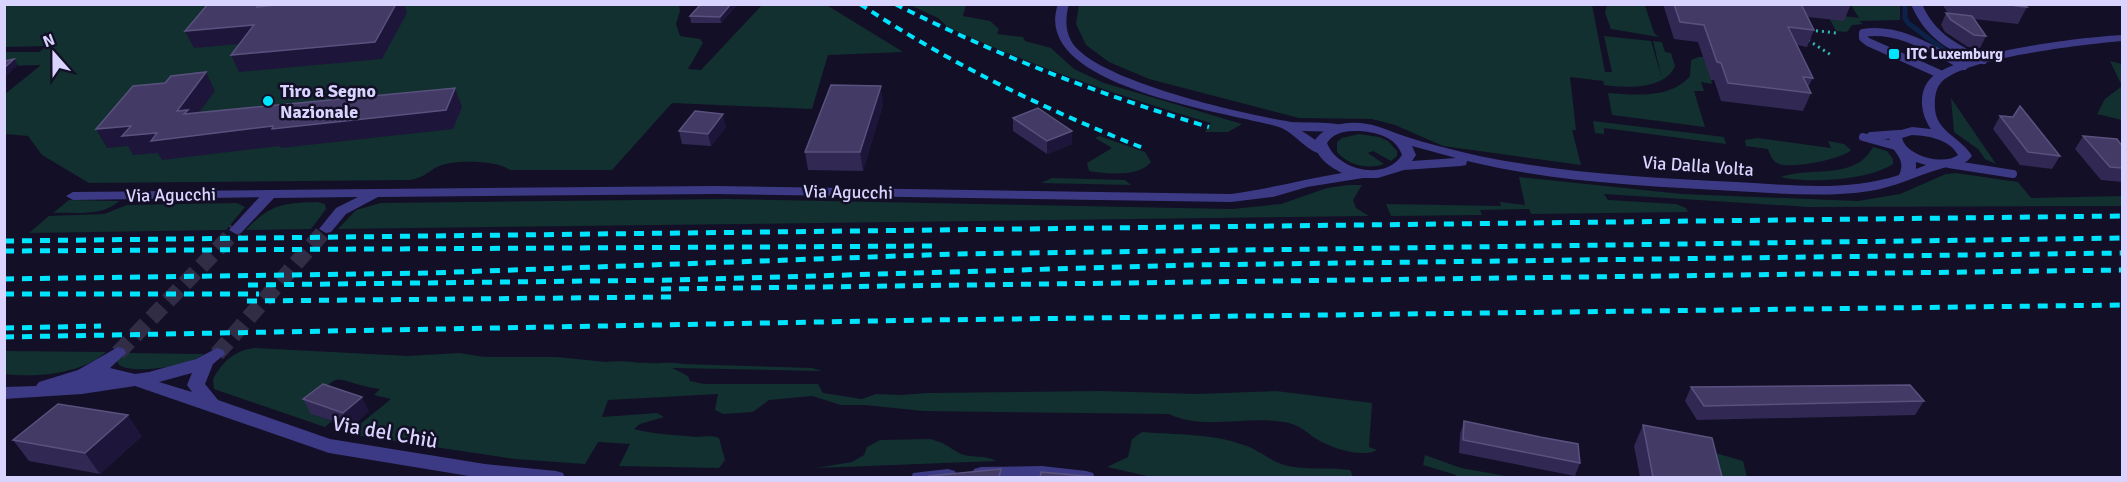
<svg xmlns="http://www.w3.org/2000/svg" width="2127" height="482" viewBox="0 0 2127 482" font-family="Signika,sans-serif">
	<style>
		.green { fill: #12302f }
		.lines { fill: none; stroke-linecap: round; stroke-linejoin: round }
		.stream { stroke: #0c2248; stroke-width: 5 }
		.tertiary-tunnel { stroke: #312d47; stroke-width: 16; stroke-dasharray: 16 8; stroke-linecap: butt }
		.path { stroke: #2fb8b0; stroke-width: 3; stroke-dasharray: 2 4; stroke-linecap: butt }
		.service { stroke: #3d3a85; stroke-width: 8 }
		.minor { fill: #3d3a85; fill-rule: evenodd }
		.tertiary { fill: #3d3a85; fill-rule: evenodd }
		.rail-far1 { stroke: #00e5ff; stroke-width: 4; stroke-dasharray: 8 6; stroke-linecap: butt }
		.rail { stroke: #00e5ff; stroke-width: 5; stroke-dasharray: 10 8; stroke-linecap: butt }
		.wall { fill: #312854 }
		.shaded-wall { fill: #1d163a }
		.building { fill: #433a66; stroke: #5a527e; stroke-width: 1.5 }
		.poi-dot { fill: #00e5ff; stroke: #130f26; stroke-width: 2 }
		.labels { text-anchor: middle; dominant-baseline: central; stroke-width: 5; stroke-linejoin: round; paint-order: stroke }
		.far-poi-label { font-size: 15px; font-weight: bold; fill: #d9d4ff; stroke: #130f26; text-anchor: start }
		.poi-label { font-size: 18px; font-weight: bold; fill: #d9d4ff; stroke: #130f26; text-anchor: start }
		.street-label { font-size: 18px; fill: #d9d4ff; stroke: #130f26 }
		.near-street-label { font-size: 21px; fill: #d9d4ff; stroke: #130f26 }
	</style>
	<rect width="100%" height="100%" fill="#130f26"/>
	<path class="green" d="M679,4l1,7 -4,13 4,12 20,3 3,4 -15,26 13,1 61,-65 63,-1 78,48 -75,3 -16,54 -140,-6 -60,67h-102c-13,-10 -53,-10 -68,-5 -11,3 -16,13 -33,15l-320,3 -47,-28 -14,-19 -23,-2v-40l36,-29 -36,1 -1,-14h35l8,-6 -42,1v-42z
		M910,5h56l-3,11 27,5 9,8 -2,5 26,3 2,4 26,7 23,21 30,14 138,41 -14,8h-23l6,-9c-90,-26 -177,-56 -263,-96l-10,-9z
		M1079,5h513l13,67h7l-8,-36 47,5 11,38 -9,-38 9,1 3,10 6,1 4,13c-10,24 -49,22 -71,19l-1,-4 -33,-4 6,53h-4l9,35 -138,-19 -48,-21 -23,-6 -73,-1 -150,-39 -40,-17 -23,-17 -10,-21z
		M1607,5h38l9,28 5,4 -48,-8 -6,-16z
		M1851,5h49v15l-41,1 4,3 -11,1 -5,7 -11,-1 -9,-17 32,4z
		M1699,57h8l5,27 -11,-2 3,9h-10l11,36 -93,-12 -4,-22c26,2 63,6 82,-17l1,-16z
		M2110,61l12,3v56l-25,-6 8,-15 17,-13z
		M1951,98l45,66 -11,-5 -7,-10 -24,-17z
		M1593,121l131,16 2,7 -122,-16v6l-9,-1z
		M1359,134l20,3 9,4 9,10v5l-6,5 -18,-10 -5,2 16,11c-16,6 -36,1 -47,-12v-10l5,-4z
		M1099,136l46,16 6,10c-11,15 -45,12 -62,9l-2,-8 25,-15 -17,-10z
		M1757,138l74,10 -3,-7 16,3 7,6c-8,9 -60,19 -72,14 -7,-3 -9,-9 -11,-15l-22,-3 -1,-6z
		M1873,147l14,4 6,8v5c-23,16 -86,20 -112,13 30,-11 74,4 92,-30z
		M1956,173l62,9 13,16 91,-2v10l-313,1 -205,-13 4,6 68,4 10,4 2,4 -157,2 -2,-5 -49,1 2,5 -91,1 -5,-12 115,2 -1,-4 25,3 -6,-28 163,17 176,7 42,-7 46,-20z
		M1052,178l73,2 6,5 -90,-2z
		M1348,185h14l-9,15 3,8 13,8 -1031,13 18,-19 25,-7 346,-4 505,10 49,-5 46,-16z
		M69,200l50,1c-16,16 -45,11 -66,12z
		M318,202l7,2 1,5 -15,20 -65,1c24,-26 37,-27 72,-28z
		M237,203l8,4 -19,23 -197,3 20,-17 55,-2 23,-9z
		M255,348l153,8 51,-3 26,4h72l49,5c17,-2 27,1 43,1 12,1 21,-2 34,1l129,4 10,3 -150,-3 16,8 2,5 14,3h114l5,9 39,6 14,-5 24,1 27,-2 174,-2 95,3 80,-3 96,12 -3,44 8,3c-15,8 -42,-1 -57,-9 -10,-5 -17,-14 -28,-17 -41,-11 -86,8 -123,-10l-246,-3 -58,-6h-24l-29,-9 -43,4 -16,12 -30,2 -8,-4 3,-16 -110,6 -6,17 55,-4 7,4 -24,7 -6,5c17,5 44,6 62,8 9,0 14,-2 23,1l6,22 -6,8 -100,-2 11,-22 -32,-2 -13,22 -70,-5 -167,-25 43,-35 -17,-4 6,-6c-46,-6 -43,-27 -68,25l20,7 -7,6 -111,-38 -1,-10c10,-18 22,-29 42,-31z
		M4,351l102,1c-25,22 -70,26 -101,22z
		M124,353l80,1c-15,12 -69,21 -85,11l-2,-4z
		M1142,432c35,3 68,1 102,13 19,6 25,18 50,22 19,3 38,0 56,3l3,7 -197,1 -49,-11 21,-10 4,-18z
		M930,439c15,4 17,7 29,14 11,6 26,1 37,8l-180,7 36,-6 12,-7 3,-8 13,-7z
		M1712,452l31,9 4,16h-41z
		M1425,455l36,13 50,9h-56l1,-2 -33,-10z"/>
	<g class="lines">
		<path class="stream" d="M1905,4v14l3,5 40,30"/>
		<path class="tertiary-tunnel" d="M118,353l118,-123
			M217,354l109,-125"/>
		<path class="path" d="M1810,30l26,3
			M1808,40l23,15"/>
		<path class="service" d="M1942,75l-74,-33 -5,-4v-5c36,-6 70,17 101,33
			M1871,136l28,-2
			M1863,137l36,10
			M1949,164l64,10"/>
		<path class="minor" d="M1058,4h11c-4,14 -4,28 4,40 28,38 170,70 218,78 12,1 50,-1 58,6l-7,4 -40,-1 24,16 2,3 -7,4c-16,-4 -27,-22 -42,-27 -50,-15 -250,-40 -221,-123z
			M1911,4h11c13,30 36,41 64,54v6c-8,1 -15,-4 -22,-7 -25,-13 -42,-26 -53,-53z
			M270,190l5,1 2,3 -2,3 -202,3 -7,-4 7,-4z"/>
		<path class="tertiary" d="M2122,35v6c-34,3 -163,17 -182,43 -6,7 -6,23 -4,31 5,18 27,25 36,41 -9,12 -20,9 -32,13 -24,7 -45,18 -70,22 -45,7 -91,2 -136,0 -89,-5 -180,-9 -267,-30l-1,4 -5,1 -57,4 -26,8h-15l-56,9 -34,10 -42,5 -515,-8 -338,3 -32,17 -15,18 -5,1 -7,-4 17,-21 22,-11 -84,1 -33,35 -5,1 -7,-4 36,-39 5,-1 446,-4 515,8c38,-5 74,-15 111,-21 -15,-8 -23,-14 -29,-30 11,-17 28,-21 47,-20 16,1 29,8 44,13 24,8 50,14 75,20 84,17 171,22 257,26 54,3 111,10 163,-7 7,-15 -3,-20 -10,-33l1,-9 22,-6 19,2c-10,-13 -14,-37 0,-51 27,-26 151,-41 191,-43zM1361,131c17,2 35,6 41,24 -17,27 -65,15 -75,-12 8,-12 20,-12 34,-12zM1912,135c17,1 37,4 46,20 -14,11 -52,1 -56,-17zM1412,146l44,12 -44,3 4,-6zM1916,162l10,3 -10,4z
			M118,347l6,2 2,4 -16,15 25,6 14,-2 47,-13 21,-11 6,2 2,4 -12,10 -8,20 13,16 112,39 155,25 71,7 7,2 2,5h-84l-152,-25 -194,-67 -53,8 -78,5v-12l32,-1 3,-4 39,-12zM192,373l-5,12 5,7 -33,-10z
			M1042,466l44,5 7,2 2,5h-122l-1,-4 2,-5 7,-2z
			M948,469l7,2 2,7h-46l2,-5z"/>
		<path class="rail-far1" d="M860,4c89,59 184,105 283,144
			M895,4c101,51 205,91 314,123"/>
		<path class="rail" d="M4,241l2118,-25
			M4,251l933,-5
			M4,279l425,-6 525,-19 1168,-16
			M248,285l427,-5 515,-15 932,-12
			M661,289l1461,-19
			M4,294h255
			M247,301l426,-4
			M4,328l97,-2
			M4,337l925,-17 1193,-15"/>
	</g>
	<path class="wall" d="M701,4h37l-17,19h-30l-1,-7z
		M1663,4h188l-7,17 -36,-4 6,13 -7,17 -10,-2 16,33 -5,9 3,6 -8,18 -82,-10 -7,-21h-3l-13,-38 -24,-3z
		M1942,4h82l3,3 -9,17 -44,-5 12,17 -6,12 -12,-1 -23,-15 -4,-7 5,-12h2z
		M883,104l-20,67 -55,-1 -3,-18z
		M2000,116l60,40 -8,13 -32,-4 -27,-36z
		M1013,118l59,26 -25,10 -34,-23z
		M726,127l-15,19 -29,-2 -3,-13z
		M2083,136l39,10v36l-21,-2 -26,-31z
		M1691,387l233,14 -9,14 -218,5 -12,-19z
		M303,399l66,12 -18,16 -40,-13z
		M1464,421l76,16 40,26 -5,13 -116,-23 1,-19z
		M1643,425l79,52h-82l-6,-31z
		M142,436l-42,38 -71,-13 -16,-21z"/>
	<path class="shaded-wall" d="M259,4h19l-13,19 -8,-16z
		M396,4h8l3,9 -25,46 -143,13 -8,-17z
		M731,4h7l-17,19 -1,-6z
		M254,25l8,17 -68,6 -9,-17z
		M14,59l4,6 -14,13v-10z
		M206,72l9,19 -22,30 -16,-10z
		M881,86l2,18 -20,67 -3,-19z
		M455,88l7,19 -9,22 -172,19 -2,-2 -117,14 -4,-7 -25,2 -5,-9 -21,2 -11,-19z
		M723,114l3,13 -15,19 -3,-12z
		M1072,131v13l-25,10v-13z
		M362,397l7,14 -18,16 -8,-14z
		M128,415l14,21 -42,38 -15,-21z"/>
	<path class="building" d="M208,4h51l-2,3 28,-3h111l-21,38 -144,13 23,-30 -69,6z
		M701,4h30l-11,13 -30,-1z
		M1674,4h127l13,26 -26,-3 25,51 -10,-1 8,16 -83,-10 -7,-20 -4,-1 -13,-37 -24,-3z
		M2001,4h23l3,3z
		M1946,13l26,3 14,20 -12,-1 -23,-15z
		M14,59l-10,9v-7z
		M206,72l-29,39 11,-1 -4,4 271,-26 -9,22 -174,19 1,-3 -122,15 6,-8 -35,3 9,-10 -35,3 37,-43 32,-3 6,-7z
		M831,85l50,1 -21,66h-55z
		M2020,106l40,50 -32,-4 -28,-36 13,1z
		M1038,108l34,23 -25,10 -34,-23z
		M695,111l28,3 -15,20 -29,-3z
		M2083,136l34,3 5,7v22l-12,-1z
		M323,384l39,13 -19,16 -40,-14z
		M1910,385l14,16 -220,5 -13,-19z
		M58,404l70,11 -43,38 -72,-13z
		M1464,421l76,16 38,7 2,19 -117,-23z
		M1643,425l69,13 10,39h-69z
		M1001,469l-2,8h-70v-1z
		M1041,472l55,5h-56z"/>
	<g class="poi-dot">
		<rect x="1888" y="48" width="12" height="12" rx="3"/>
		<circle cx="268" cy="101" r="6"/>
	</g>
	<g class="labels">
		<g class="far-poi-label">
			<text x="1906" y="54">ITC Luxemburg</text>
		</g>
		<g class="poi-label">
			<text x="280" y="91">Tiro a Segno<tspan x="280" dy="21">Nazionale</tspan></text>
		</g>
		<g class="street-label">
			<text transform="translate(1698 166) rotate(4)">Via Dalla Volta</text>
			<text transform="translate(848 192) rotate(1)">Via Agucchi</text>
			<text transform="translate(171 195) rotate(-1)">Via Agucchi</text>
		</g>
		<g class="near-street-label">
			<text transform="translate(385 432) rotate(10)">Via del Chiù</text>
		</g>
	</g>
	<rect width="2127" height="482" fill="none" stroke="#d9d4ff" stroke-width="12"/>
	<g transform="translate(54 54) rotate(339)" stroke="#130f26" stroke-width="4.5" paint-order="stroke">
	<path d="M0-4.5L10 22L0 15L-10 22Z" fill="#d9d4ff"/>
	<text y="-9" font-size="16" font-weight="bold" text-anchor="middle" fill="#d9d4ff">N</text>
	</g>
</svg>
